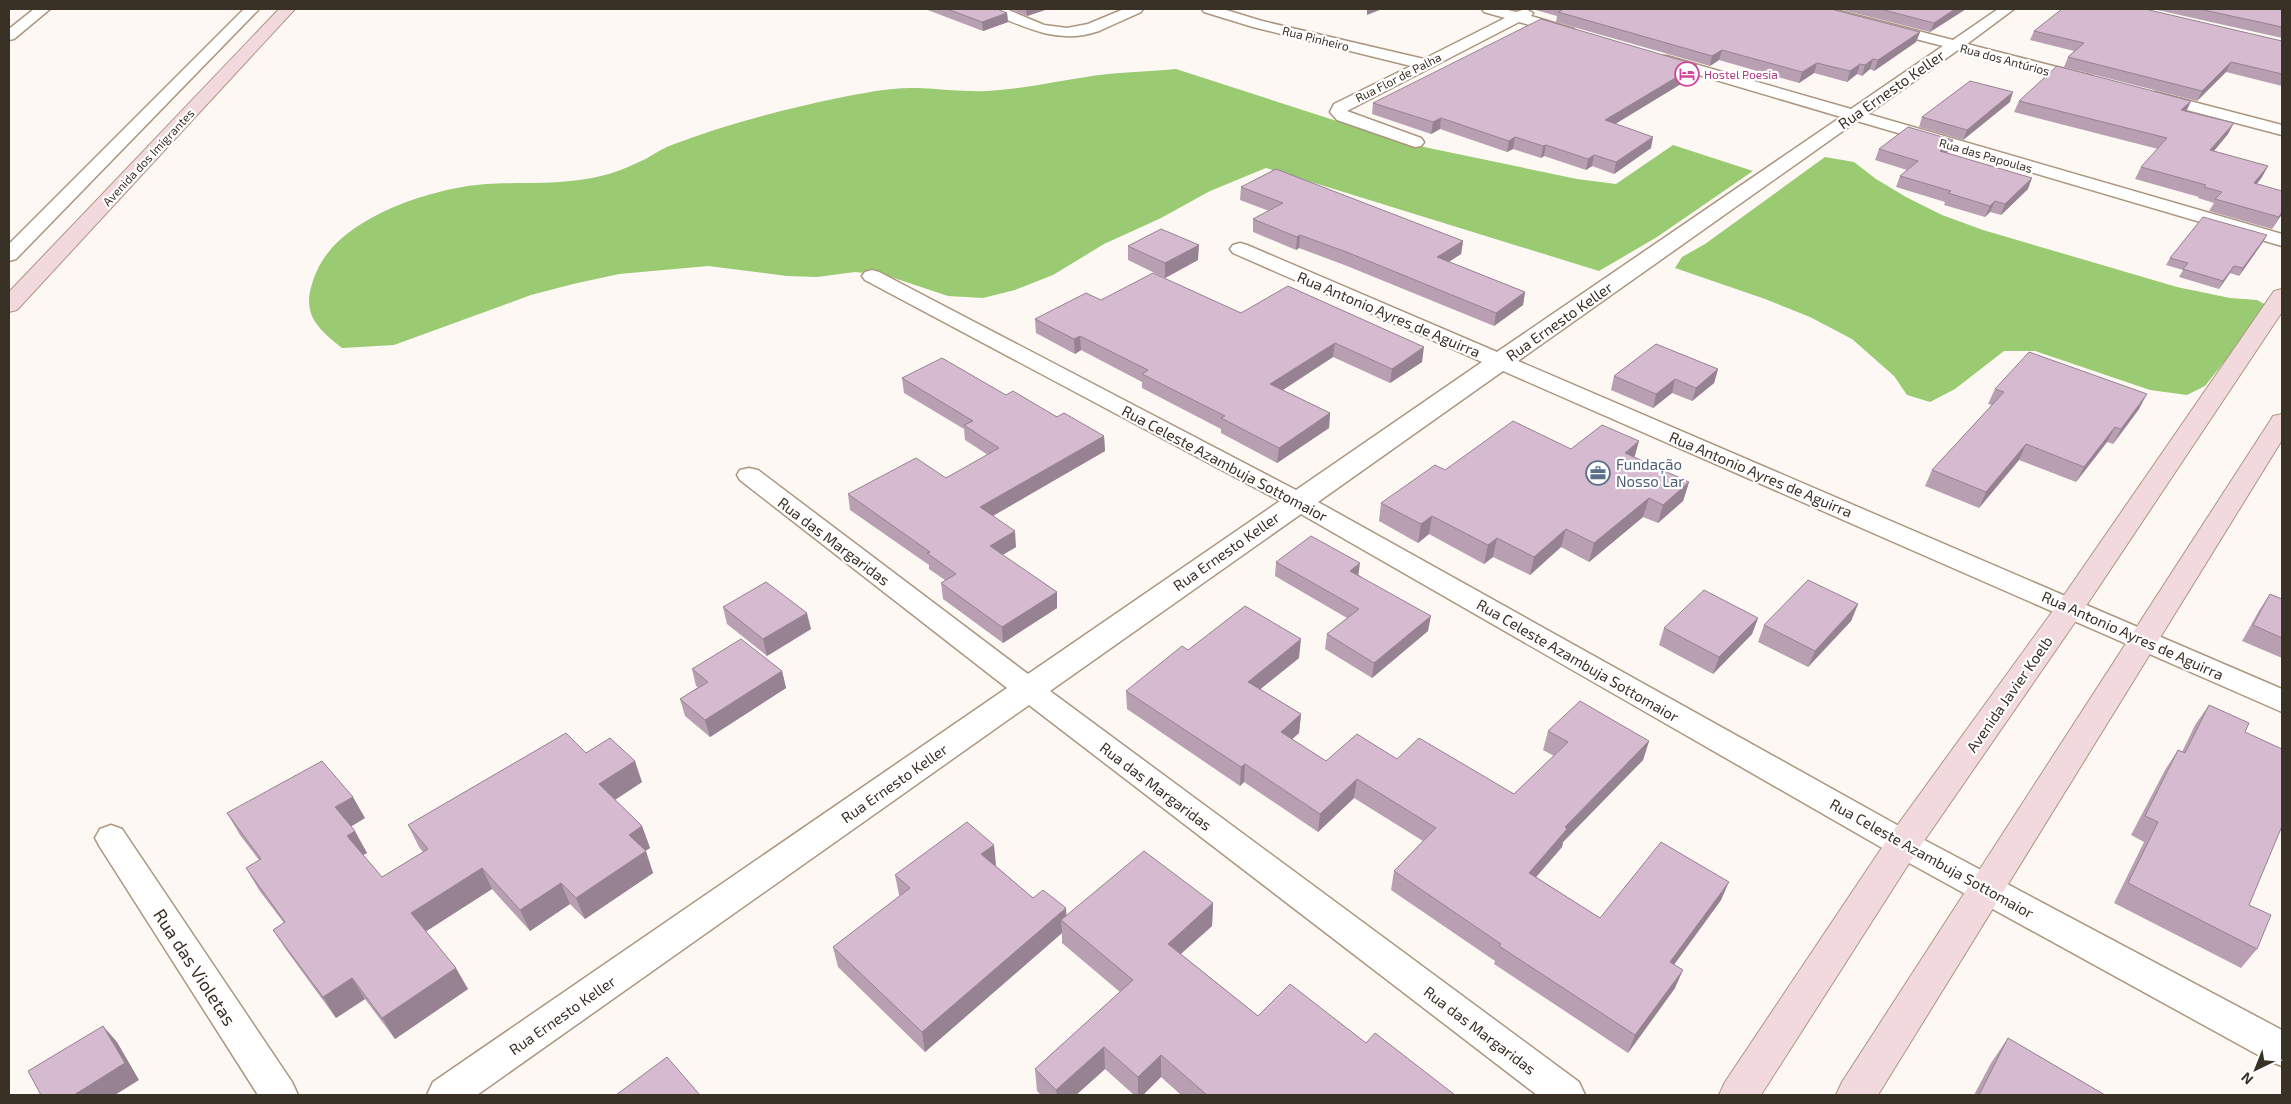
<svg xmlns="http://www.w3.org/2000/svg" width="2291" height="1104" viewBox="0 0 2291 1104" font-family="'Exo 2',sans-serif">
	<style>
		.forest { fill: #9aca71 }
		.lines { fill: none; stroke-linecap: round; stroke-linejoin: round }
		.street-casing { stroke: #ac967f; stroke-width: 3 }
		.secondary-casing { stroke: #ac967f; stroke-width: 2 }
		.street { fill: #fff; fill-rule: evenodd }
		.secondary { fill: #f2d9dd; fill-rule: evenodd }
		.wall { fill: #b8a0b2 }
		.shaded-wall { fill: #968291 }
		.building { fill: #d6bacf; stroke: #968291 }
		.labels { text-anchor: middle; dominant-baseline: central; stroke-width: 4.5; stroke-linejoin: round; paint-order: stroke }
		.far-street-label { font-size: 12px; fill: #393026; stroke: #fff }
		.far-hotel-label { font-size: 12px; fill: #b23c85; stroke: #fff; text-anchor: start }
		.street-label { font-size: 15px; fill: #393026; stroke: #fff }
		.service-label { font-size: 15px; fill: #4e5e75; stroke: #fff; text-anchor: start }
		.near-street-label { font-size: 18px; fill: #393026; stroke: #fff }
	</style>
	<rect width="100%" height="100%" fill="#fdf8f3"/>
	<path class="forest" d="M1176,69l229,74 172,36 39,5 57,-39 80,26 -96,66 -58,34 -333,-103 -56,23 -49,27 -57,26 -51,31 -38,15 -32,8 -35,-2 -63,-21 -30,-3 -38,5 -30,-1 -79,-10 -89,8 -46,10 -42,11 -137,50 -52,3c-29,-23 -42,-37 -26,-75 22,-55 115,-85 170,-89 35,-2 82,1 115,-8 12,-3 26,-8 38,-14 10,-4 20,-12 30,-16 54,-21 112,-36 169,-48 25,-5 53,-11 79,-10 24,1 47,4 70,3 34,-2 66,-9 99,-14 29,-5 61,-5 90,-8z
		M1825,157l29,5 22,17 30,18 36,18 41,15 194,57 53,11 27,2 11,6 -63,80 -18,9 -37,-5 -115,-39h-31l-49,38 -25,13 -23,-7 -13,-19 -42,-37 -42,-22 -45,-18 -90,-31 7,-11 23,-13z"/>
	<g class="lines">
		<g class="street-casing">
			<path id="street" d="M34,9h16l-36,30 -5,1v-11z
				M244,9h15l-243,250 -7,2v-17z
				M987,9h19l38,16 23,3 21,-4 36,-15h19l-2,3c-14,6 -28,13 -42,19 -40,14 -73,-3 -110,-19z
				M1202,9h21l39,12 162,38 81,-41 -21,-6 -2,-3h22l12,3 10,-3 7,4 -2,3 43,13 2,3 -7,4 -50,-14 -172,89 74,27 3,4 -3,4 -6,1 -78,-27 -7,-8 4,-8 77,-38 -158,-39 -49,-15z
				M1809,9h23l121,31 45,-31h16l-47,35 125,32 2,3 -2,3 -6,2 -128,-34 -90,64 414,120v12l-425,-125 -339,240 764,328v23l-779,-341 -185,131 597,333 367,195v36l-13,-5 -378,-208 -590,-339 -251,177 529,391 6,13h-48l-508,-390 -552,390h-50l6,-13 574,-394 -267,-208 -3,-5 3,-5 9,-2 9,2 270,204 252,-173 -415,-221 -3,-4 3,-4 7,-2 7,2 417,218 186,-128 -249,-109 -3,-4 3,-4 7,-2 7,2 250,107 344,-235 -186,-55 -2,-3 2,-3h12l184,53 92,-63 -132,-34z
				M2155,92l127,33v10l-133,-35 -2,-3 2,-3z
				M111,825l11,4 170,253 6,13h-40l-158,-248 -5,-9 5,-9z"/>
		</g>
		<g class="secondary-casing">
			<path id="secondary" d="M279,9h16l-278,301 -8,2v-20z
				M2282,289v23l-202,303 -165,239 -154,241h-42l6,-13 166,-248 169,-233 214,-310z
				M2282,414v26l-404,655h-42l6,-13 428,-661 3,-5z"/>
		</g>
		<use href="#street" class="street"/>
		<use href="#secondary" class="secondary"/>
	</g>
	<path class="wall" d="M925,9h72l10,4 1,9 -25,9z
		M1010,9h38l-21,7z
		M1532,9h299l89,23 -4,10 -42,29 -4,-2 -8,7 -5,-2 -10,8 -33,-9 -15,10 -80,-23 -9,6 -154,-44 1,-6z
		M1839,9h127l-36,23z
		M2153,9h129v29z
		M2034,31l248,10v45l-56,-14 -29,29 -133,-34 4,-10 6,-6 -44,-11z
		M1697,65l-3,11 -79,48 36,24 -37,26 -22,-8 -6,4 -42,-14 -3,2 -28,-9 -6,3 -67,-23 -9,5 -59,-20 1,-11z
		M2019,101h172l-5,10 42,23 -15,17 55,15 -6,11 -5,7 25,30 -10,15 -63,-18 5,-8 -16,-5 1,-1 -64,-18 6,-12 17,-18 -144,-37z
		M2010,102l-47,38 -44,-13 3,-10z
		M1953,140l-4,11 -2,2 81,36 -27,26 -11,-3 -5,5 -41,-12 1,-3 -49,-15 4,-11 7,-6 -32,-10 4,-11z
		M1241,187l222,54 -2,13 -13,8 77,30 -2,13 -29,21 -147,-60 -48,-18 -3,2 -43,-18v-13l16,-8 -29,-11z
		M2267,235l-4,7 -24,34 -9,-3 -11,16 -40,-12 4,-7 -17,-5 4,-7z
		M1128,246l70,14 -33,18 -37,-18z
		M1101,300l140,13 181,49 -32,21 -57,-26 -50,33 47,23 -1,15 -52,35 -56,-30v-4l-79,-41v-6l-61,-32 -6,4 -39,-21 -1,-14z
		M1718,369l-4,14 -22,18 -20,-8 -19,15 -42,-18 3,-14z
		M902,378l104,17 98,41 1,15 -112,65 23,31 -14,8 55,37v16l-54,35 -60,-44 -2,-16 4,-3 -16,-11v-4l-79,-55 -2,-16 98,-16 42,-23 -23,-15 -1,-11 -60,-36z
		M1995,389l144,20 -26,35 -6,-2 -31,40 -57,-22 -40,48 -54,-22 7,-16 60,-65 -4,-1z
		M1571,449l63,8 55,25 -6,19 -25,22 -15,-6 -54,45 -28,-15 -31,28 -37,-18 -9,7 -55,-30 -11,9 -39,-22 2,-18 64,-33z
		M1276,562l83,13 69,56 -56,47 -47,-29 2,-15 20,-16 -72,-42z
		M2270,594l12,5v59l-40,-17 18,-32z
		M1858,604l-7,17 -43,46 -50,-25 6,-17z
		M723,607l88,22 -44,27 -40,-32z
		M1758,618l-6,16 -39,40 -54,-29 5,-17z
		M1188,650l111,8 -39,31 41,25 -2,19 -7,6 34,22 71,-2 117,35 40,-38 -11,-6 5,-19 101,10 -6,19 -80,82 -1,5 -26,30 64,41 121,-18 -47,64 1,24 -47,65 -134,-89 1,-3 -104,-71 3,-19 29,-30 -69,-43 -36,34 -74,-50 -4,4 -113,-77 -1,-18z
		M692,669l90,2 4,17 -76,49 -25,-21 -5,-17 18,-12 -2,-1z
		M2209,705l36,27 4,173 8,44 -16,19 -127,-65 30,-61 -13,-7 34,-65 13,-20 4,2 13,-27z
		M586,753l56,29 -27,18 27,26 8,22 -5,3 8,22 -68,46 -15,-15 -40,27 -38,-42 -66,42 42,58 -73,50 -30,-40 -29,19 -49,-67 -14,-21 11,-7 -25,-33 -13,-22 13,-8 -19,-25 -13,-22 138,5 -14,8 16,27 -4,2 19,22 41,-25 -4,-5 -11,-22z
		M995,865l38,33 33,18 147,-13 -1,23 -31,28 77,62 108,27 89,52h-274l-20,-18 -18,18h-9l-29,-26 -29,26h-35l-4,-4 -2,-22 85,-77 -58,-49v-10l-137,119 -87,-85 -5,-20 67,-51 -1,-1 -4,-20 101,-10z
		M2008,1038l97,57h-131l17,-32z"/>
	<path class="shaded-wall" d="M1026,9h22l-21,7z
		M1367,9h15l-15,6z
		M1955,9h11l-36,23 4,-9z
		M1007,13l1,9 -25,9 -1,-9z
		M1920,32l-4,10 -42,29 4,-11z
		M1722,50l-3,10 -9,6 2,-10z
		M1873,59l-3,10 -8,7 3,-11z
		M2231,62l-5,10 -29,29 5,-10z
		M1817,63l-3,10 -15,10 3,-11z
		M1860,64l-3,10 -10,8 3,-11z
		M1697,65l-3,11 -92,56 3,-12z
		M2013,92l-3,10 -47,38 4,-10z
		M2191,101l-5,11 -5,-2z
		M1441,118l-1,11 -9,5 2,-12z
		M2234,123l-6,11 -23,28 5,-12z
		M1515,137l-2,12 -6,3 2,-11z
		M1653,137l-2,11 -37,26 2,-12z
		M1953,140l-4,11 -14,11 5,-11z
		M1546,145l-2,11 -3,2 2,-12z
		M1594,155l-2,11 -6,4 2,-11z
		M2268,166l-6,11 -14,18 6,-12z
		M2032,178l-4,11 -27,26 4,-11z
		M1995,201l-5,11 -5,5 5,-11z
		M2282,212v2l-10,15 7,-12z
		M1300,235l-1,13 -3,2 1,-13z
		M2267,235l-4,7 -24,34 4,-8z
		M1463,241l-2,13 -26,17 2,-14z
		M1199,245l-1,15 -33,18v-15z
		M2234,266l-4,7 -11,16 4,-8z
		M1525,292l-2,13 -29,21 2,-13z
		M1080,336l1,14 -6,4 -1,-15z
		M1335,343l-2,14 -64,42 1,-15z
		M1424,347l-2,15 -32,21 2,-14z
		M1718,369l-4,14 -22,18 4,-13z
		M1675,379l-3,14 -19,15 3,-14z
		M2147,394l-8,15 -26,35 8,-15z
		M1330,413l-1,15 -52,35 2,-15z
		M2115,427l-8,15 -31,40 8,-15z
		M1104,436l1,15 -123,71 -2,-15z
		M1639,441l-5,18 -9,-6z
		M2026,444l-7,16 -40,48 7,-16z
		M1689,482l-6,19 -25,22 5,-18z
		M1649,498l-6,19 -54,45 5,-19z
		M1432,516l-3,18 -11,9 3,-19z
		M1566,529l-5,18 -31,28 4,-18z
		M1015,531l1,16 -25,15 -1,-16z
		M1497,538l-4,19 -9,7 4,-19z
		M1360,563l-2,15 -8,-7z
		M1057,592v16l-54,35 -1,-16z
		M1858,604l-7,17 -43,46 7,-16z
		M807,613l4,16 -44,27 -4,-17z
		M1431,616l-3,15 -56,47 2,-15z
		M1758,618l-6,16 -39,40 6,-17z
		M1301,639l-2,19 -52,42 1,-18z
		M782,671l4,17 -76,49 -5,-17z
		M1301,714l-2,19 -19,17 1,-18z
		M1649,741l-6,19 -80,82 -1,5 -38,44 5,-18 36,-46z
		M635,761l7,21 -35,23 -8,-21z
		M1245,764l-1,18 -4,4 1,-19z
		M1357,779l-3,19 -36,34 2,-18z
		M353,797l12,21 -18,11 -12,-22z
		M642,826l8,22 -13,8 -8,-21z
		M355,831l12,22 -8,4 -12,-21z
		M994,845l2,20 -12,9 -3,-20z
		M646,851l7,22 -68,46 -9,-21z
		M482,868l10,21 -70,45 -11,-21z
		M1729,882l-8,18 -58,80 7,-18z
		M561,883l9,21 -40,27 -10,-21z
		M1213,903l-1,23 -45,40 1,-22z
		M1066,908l1,17 -6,-5 1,13 -137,119 -3,-20z
		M456,968l12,21 -73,50 -13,-21z
		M1683,970l-8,18 -47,65 7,-18z
		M352,978l13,21 -29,19 -13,-21z
		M103,1026l14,16 22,38 -24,15h-41z
		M1104,1047l1,22 -29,26h-19l-1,-5z
		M1161,1055v22l-18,18h-5v-18z"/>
	<path class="building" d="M947,9h50l10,4 -25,9z
		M1564,9h267l89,23 -42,28 -5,-1 -8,6 -5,-1 -10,7 -33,-8 -15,9 -80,-22 -10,6 -154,-44z
		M1880,9h75l-21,14z
		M2062,9h83l137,32v33l-51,-12 -29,29 -134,-34 16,-14 -50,-12z
		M2199,9h83v18z
		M1541,19l156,46 -92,55 48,17 -37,25 -22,-7 -6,4 -42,-14 -3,1 -28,-9 -6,4 -68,-23 -8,4 -60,-19z
		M2057,66l134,35 -10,9 53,13 -24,27 58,16 -14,17 28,8v21l-3,5 -64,-18 7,-7 -18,-5 2,-2 -65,-18 26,-29 -148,-37z
		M1970,81l43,11 -46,38 -45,-13z
		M1908,127l45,13 -13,11 92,27 -27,26 -10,-3 -5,5 -42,-13 3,-2 -51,-15 18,-15 -39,-12z
		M1276,169l187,72 -26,16 88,35 -29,21 -147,-60 -49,-18 -3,2 -44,-18 30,-16 -42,-16z
		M2203,217l64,18 -24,33 -9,-2 -11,15 -40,-12 5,-6 -18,-5z
		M1161,229l38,16 -34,18 -37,-17z
		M1153,273l88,40 47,-27 136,61 -32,22 -57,-26 -65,41 60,29 -51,35 -58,-30 4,-2 -83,-42 6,-4 -68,-34 -6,3 -39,-20 51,-26 15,7z
		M1656,344l62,25 -22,19 -21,-9 -19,15 -42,-18z
		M2029,352l118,42 -26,35 -6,-2 -31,40 -58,-23 -40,48 -54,-22 72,-78 -9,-3z
		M942,358l64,37 7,-4 44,26 7,-4 40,23 -124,71 35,24 -25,15 67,46 -55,35 -61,-44 15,-9 -29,-21 3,-1 -82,-58 68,-36 30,20 53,-30 -35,-23 9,-4 -71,-43z
		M1513,421l58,28 31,-24 37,16 -14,12 64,29 -26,23 -14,-7 -55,45 -28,-14 -32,28 -37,-19 -9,7 -56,-29 -11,8 -40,-21 54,-38 10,5z
		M1311,536l49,27 -10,8 81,45 -57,47 -47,-29 32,-25 -83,-47z
		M1808,580l50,24 -43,47 -51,-26z
		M766,582l41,31 -44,26 -40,-32z
		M1704,590l54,28 -39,39 -55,-29z
		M2270,594l12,5v39l-29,-13z
		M1245,606l56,33 -53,43 53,32 -20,18 45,29 31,-27 40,25 22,-21 95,56 54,-52 -20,-11 32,-30 69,40 -84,86 2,2 -38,44 71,45 61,-76 68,40 -59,80 13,8 -48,65 -136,-89 2,-2 -107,-73 42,-43 -79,-49 -37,35 -75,-50 -4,3 -115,-76 56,-45 6,4z
		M741,639l41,32 -77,49 -25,-21 28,-17 -16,-13z
		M2209,705l40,18 -4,9 37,17v77l-33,79 22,10 -14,34 -129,-66 30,-61 -13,-6 33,-66 7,3z
		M566,733l20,20 24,-15 25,23 -36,23 43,42 -13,9 17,16 -70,47 -15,-15 -41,27 -38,-42 -71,45 45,55 -74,50 -30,-40 -29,19 -50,-67 12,-8 -39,-54 15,-9 -34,-46 95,-52 31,36 -18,10 20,24 -8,5 35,41 46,-28 -20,-24z
		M967,822l27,23 -13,9 52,44 10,-8 23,18 -144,124 -89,-85 77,-59 -15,-13z
		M1144,851l69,52 -45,41 90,72 32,-32 76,59 9,-10 80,62h-248l-46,-40 -23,22 -34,-30 -48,43 -21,-21 98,-89 -72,-60z
		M103,1026l22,37 -51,32h-33l-13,-24z
		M2008,1038l97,57h-126z
		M667,1057l33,38h-84z"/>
	<defs>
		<g id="hotel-ring" transform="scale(1.25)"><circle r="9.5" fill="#fff" stroke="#d1479c" stroke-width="1.5"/><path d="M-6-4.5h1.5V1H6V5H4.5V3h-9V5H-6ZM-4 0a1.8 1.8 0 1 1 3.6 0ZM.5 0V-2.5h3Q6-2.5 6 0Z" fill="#d1479c"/></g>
		<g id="office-ring" transform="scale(1.25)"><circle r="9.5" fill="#fff" stroke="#5c6f8a" stroke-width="1.5"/><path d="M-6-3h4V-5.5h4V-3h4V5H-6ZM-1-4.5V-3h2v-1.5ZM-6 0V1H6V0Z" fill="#5c6f8a"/></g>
	</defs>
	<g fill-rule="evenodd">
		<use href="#hotel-ring" x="1687" y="74"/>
		<use href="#office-ring" x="1598" y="473"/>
	</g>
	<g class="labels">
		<g class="far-street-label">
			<text transform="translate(1316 38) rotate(14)">Rua Pinheiro</text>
			<text transform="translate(2005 59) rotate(15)">Rua dos Antúrios</text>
			<text transform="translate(1398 77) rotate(-27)">Rua Flor de Palha</text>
			<text transform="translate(1986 155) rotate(16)">Rua das Papoulas</text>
			<text transform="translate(148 157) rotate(-47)">Avenida dos Imigrantes</text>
		</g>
		<g class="far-hotel-label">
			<text x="1704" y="74">Hostel Poesia</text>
		</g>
		<g class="street-label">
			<text transform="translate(1891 89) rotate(-35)">Rua Ernesto Keller</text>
			<text transform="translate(1389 314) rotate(23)">Rua Antonio Ayres de Aguirra</text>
			<text transform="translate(1559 321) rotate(-35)">Rua Ernesto Keller</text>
			<text transform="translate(1225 463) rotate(28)">Rua Celeste Azambuja Sottomaior</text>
			<text transform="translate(1761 474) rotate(23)">Rua Antonio Ayres de Aguirra</text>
			<text transform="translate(834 541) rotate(37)">Rua das Margaridas</text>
			<text transform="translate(1226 551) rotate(-35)">Rua Ernesto Keller</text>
			<text transform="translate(2133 635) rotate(24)">Rua Antonio Ayres de Aguirra</text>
			<text transform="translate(1578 660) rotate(30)">Rua Celeste Azambuja Sottomaior</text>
			<text transform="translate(2009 694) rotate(-55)">Avenida Javier Koelb</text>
			<text transform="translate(894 783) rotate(-35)">Rua Ernesto Keller</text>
			<text transform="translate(1156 786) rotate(37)">Rua das Margaridas</text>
			<text transform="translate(1932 858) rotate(29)">Rua Celeste Azambuja Sottomaior</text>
			<text transform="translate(562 1015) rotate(-35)">Rua Ernesto Keller</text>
			<text transform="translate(1480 1030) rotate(37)">Rua das Margaridas</text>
		</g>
		<g class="service-label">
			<text x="1616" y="464">Fundação<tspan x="1616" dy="17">Nosso Lar</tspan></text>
		</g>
		<g class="near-street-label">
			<text transform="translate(195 967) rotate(57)">Rua das Violetas</text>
		</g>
	</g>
	<rect width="2291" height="1104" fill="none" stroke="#393026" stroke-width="20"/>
	<g transform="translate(2256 1069) rotate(223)" stroke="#ffffff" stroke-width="4" paint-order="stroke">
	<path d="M0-4L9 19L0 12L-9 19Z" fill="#393026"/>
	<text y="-8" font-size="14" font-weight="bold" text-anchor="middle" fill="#393026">N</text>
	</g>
</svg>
